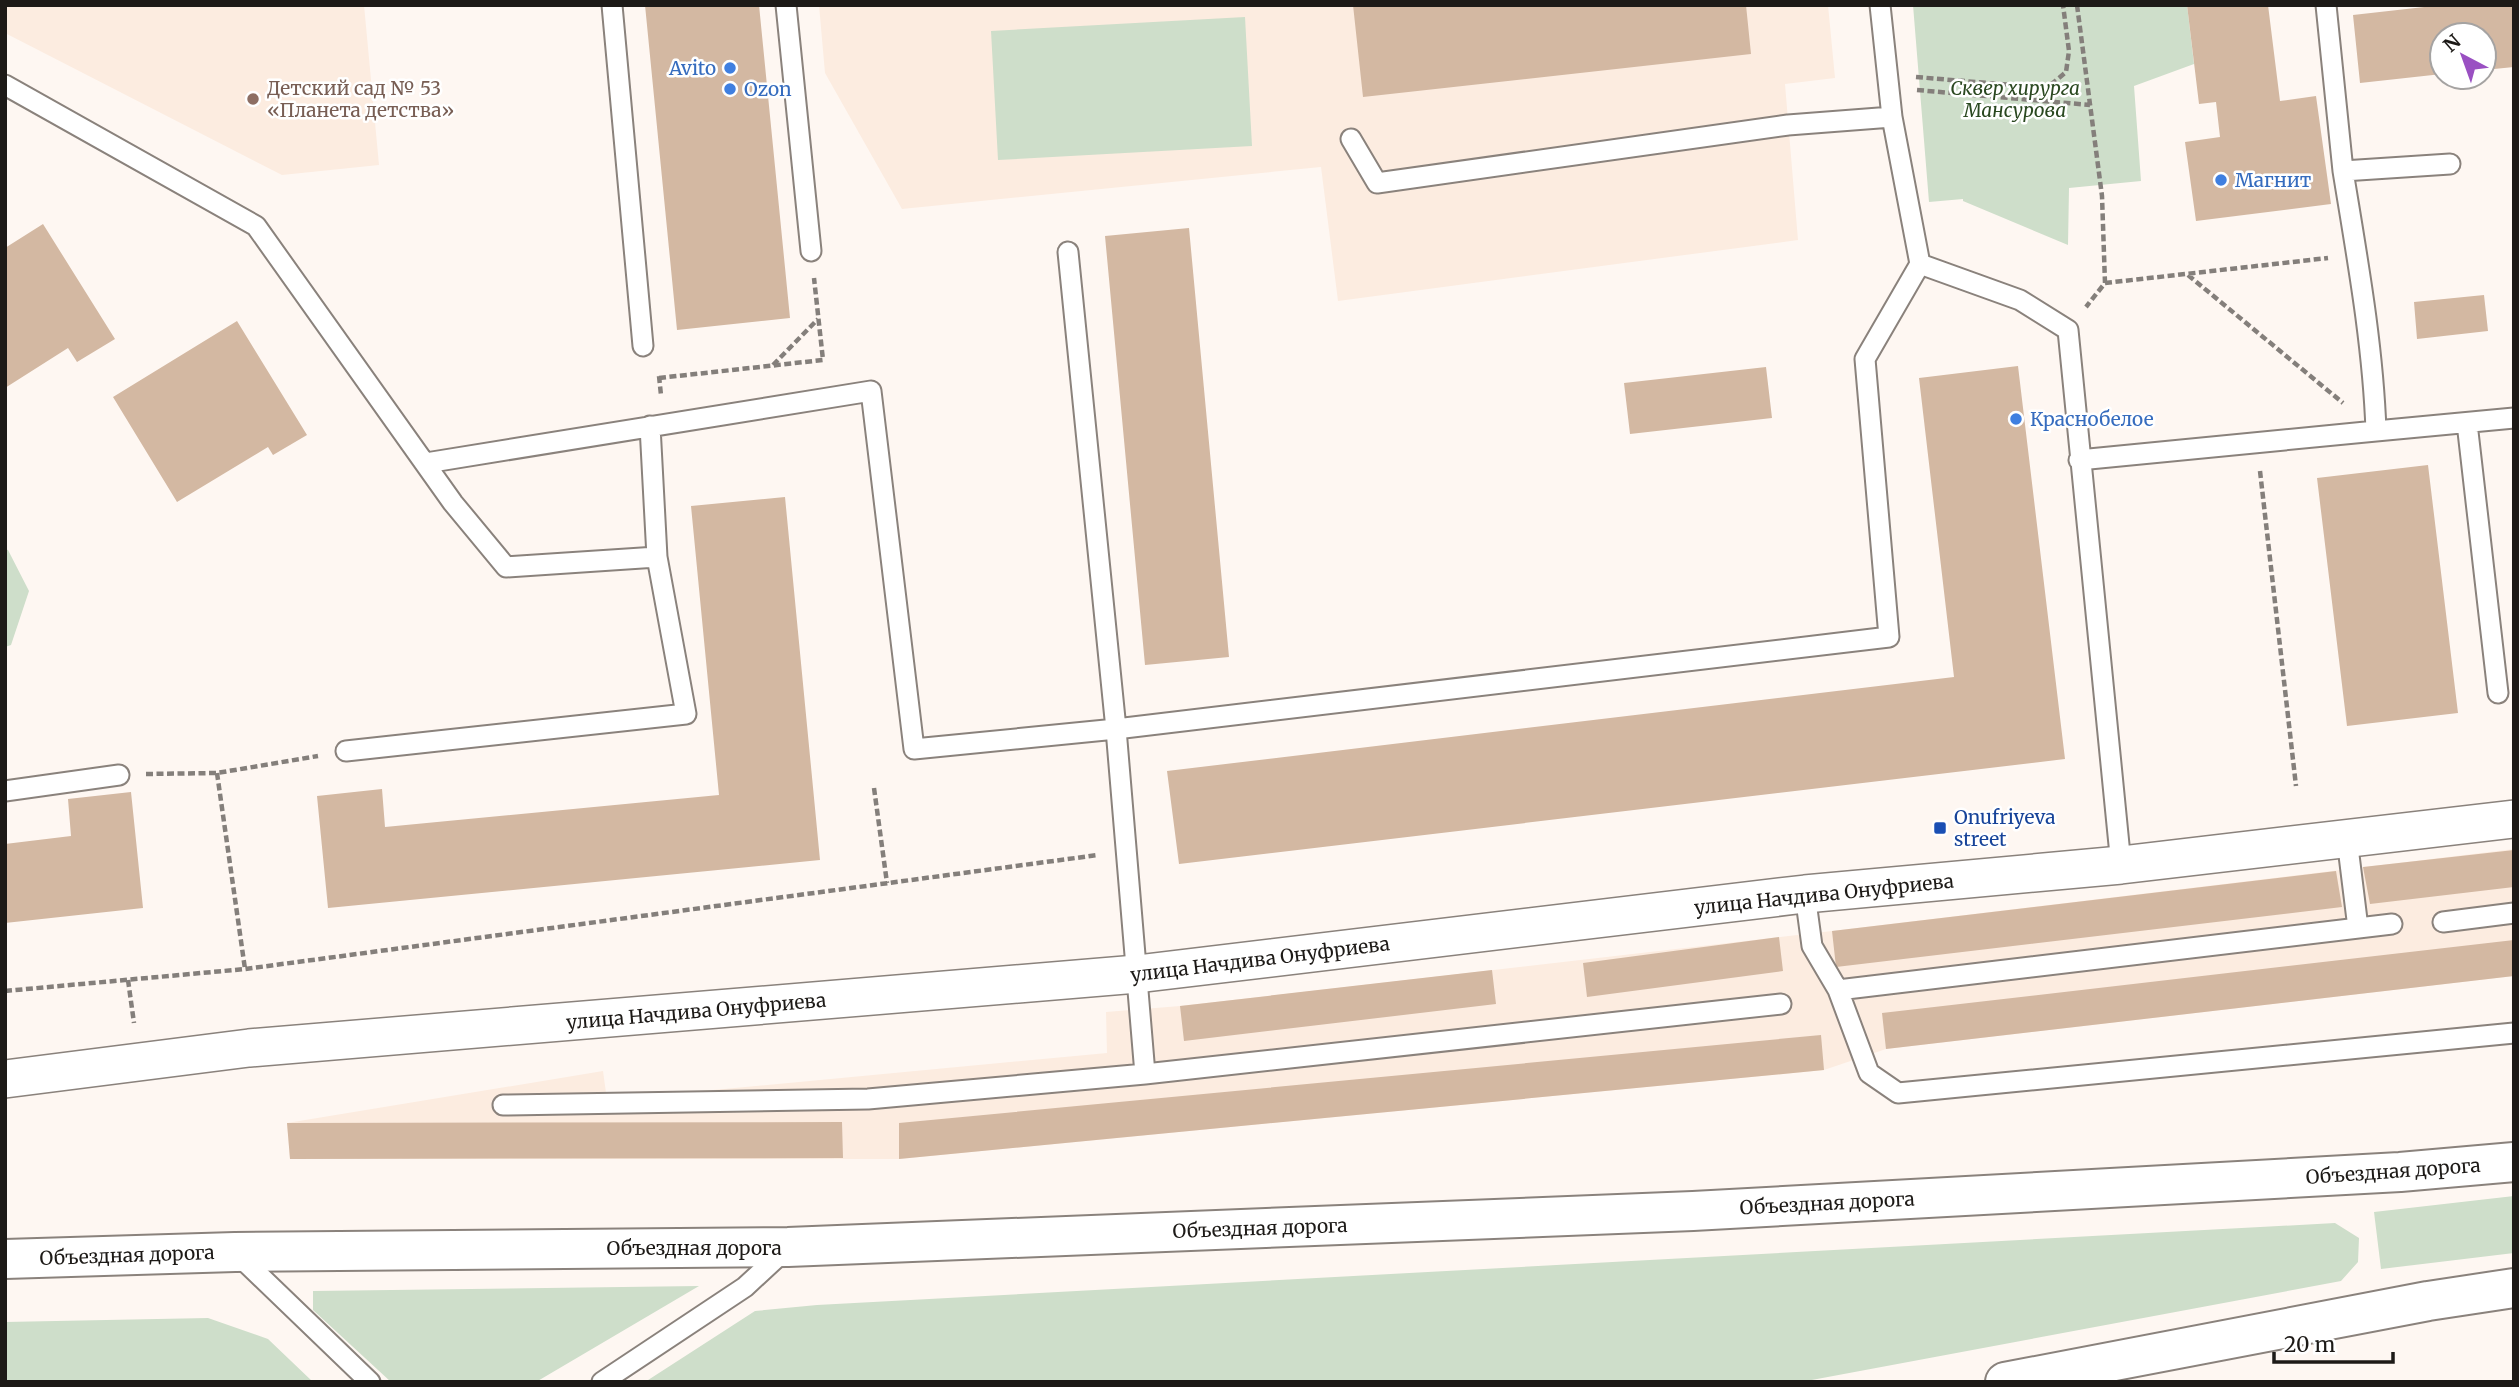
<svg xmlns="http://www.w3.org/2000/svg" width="2519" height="1387" viewBox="0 0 2519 1387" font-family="Merriweather,serif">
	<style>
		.built { fill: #fcece0 }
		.green { fill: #cedeca }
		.building { fill: #d3b8a2 }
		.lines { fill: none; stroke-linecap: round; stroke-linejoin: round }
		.service-casing { stroke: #8a827c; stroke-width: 23 }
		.minor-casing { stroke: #8a827c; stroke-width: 40 }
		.primary-casing { stroke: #8a827c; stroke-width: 42 }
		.path { stroke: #847f7b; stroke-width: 4.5; stroke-dasharray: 7 3.5; stroke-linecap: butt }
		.service { stroke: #fff; stroke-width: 19 }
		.minor { stroke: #fff; stroke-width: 37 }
		.primary { stroke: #fff; stroke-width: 38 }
		.shop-dot { fill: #3f7fe0; stroke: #fff; stroke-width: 2.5 }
		.education-dot { fill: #8d6e63; stroke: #fff; stroke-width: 2.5 }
		.transit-dot { fill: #1a4fb4; stroke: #fff; stroke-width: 2.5 }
		.labels { text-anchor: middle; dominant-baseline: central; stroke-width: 5; stroke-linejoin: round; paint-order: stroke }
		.shop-label { font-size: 19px; fill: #366cbe; stroke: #fff; text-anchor: start }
		.education-label { font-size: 19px; fill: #785e54; stroke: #fff; text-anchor: start }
		.park-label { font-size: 19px; font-style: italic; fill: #2a4820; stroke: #fff }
		.transit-label { font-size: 19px; fill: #164399; stroke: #fff; text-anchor: start }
		.street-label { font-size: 19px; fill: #1d1a17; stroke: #fff }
	</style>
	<rect width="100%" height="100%" fill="#fef7f2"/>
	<path class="built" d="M5,5h359l15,160 -97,10 -277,-142z
		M819,5h1009l7,73 -50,6 13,156 -460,61 -17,-134 -419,42 -77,-136z
		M2514,849v127l-628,73 -62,21 -925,89h-609l-3,-36 316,-52 4,29 500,-47 -1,-41 74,-6 652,-75z"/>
	<path class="green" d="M1913,5h274l7,59 -60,22 7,95 -72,7 -1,57 -105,-44v-2l-34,3z
		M1245,17l7,129 -254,14 -7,-129z
		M5,549l3,1 21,41 -18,54 -6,2z
		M2514,1196v57l-133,16 -7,-57z
		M2335,1223l24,15 -1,24 -17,19 -540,101h-1156l110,-71 62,-6z
		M699,1286l-163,96h-145l-78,-72v-19z
		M208,1318l60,21 45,43h-308v-60z"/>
	<path class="building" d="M645,5h114l31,313 -113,12z
		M1353,5h393l5,49 -388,43z
		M2187,5h81l12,96 36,-5 15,108 -135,17 -11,-79 35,-5 -4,-35 -17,2z
		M2442,5h72v62l-30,3v-35h-42v39l-82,9 -7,-68z
		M43,224l72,115 -38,23 -9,-14 -63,40v-140z
		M1189,228l40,429 -84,8 -40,-429z
		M2484,295l4,36 -71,8 -3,-37z
		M237,321l70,114 -34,20 -5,-8 -91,55 -64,-105z
		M2018,366l47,393 -886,105 -12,-93 787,-94 -35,-299z
		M1766,367l6,51 -142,16 -6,-51z
		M2428,465l30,248 -111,13 -30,-248z
		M785,497l35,363 -492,48 -11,-112 65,-7 3,38 334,-32 -28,-289z
		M131,792l12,116 -138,15v-79l66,-8 -3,-37z
		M2514,850v37l-144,17 -7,-37z
		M2336,871l6,36 -506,60 -4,-36z
		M1779,937l4,34 -196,26 -4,-34z
		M2514,940v36l-628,73 -4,-36z
		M1492,970l4,34 -312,37 -4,-35z
		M1821,1035l3,35 -925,89v-36z
		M842,1122l1,36 -553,1 -3,-36z"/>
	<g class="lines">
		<g class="service-casing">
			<path id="service" d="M612,5l31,341
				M786,5l25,246
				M1880,5l12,112 28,147 100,36 48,30 53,535
				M2326,5l17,166 107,-7
				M5,85l251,141 197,277 53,64 151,-10
				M1351,139l26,44 411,-58 104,-8
				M1068,252l48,477 29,345
				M2467,423l31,270
				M2376,431l138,-13
				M2079,460l297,-29c-3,-87 -19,-174 -33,-260
				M426,463l445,-72 43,358 202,-20 773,-92 -24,-278 55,-95
				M346,751l340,-37 -29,-157 -7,-131
				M5,791l114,-16
				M2347,839l11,89
				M1805,894l7,52 26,44 31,83 29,20 616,-60
				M2443,922l71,-9
				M1838,990l554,-66
				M503,1105l365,-6 277,-25 636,-70
				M237,1254l133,128
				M602,1382l143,-95 40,-37"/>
		</g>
		<g class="minor-casing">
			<path id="minor" d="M5,1079l244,-31 888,-74 668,-80 316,-29 393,-46"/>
		</g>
		<g class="primary-casing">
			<path id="primary" d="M5,1259l230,-7 553,-5 905,-36 707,-39 114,-10
				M2005,1382l423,-81 86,-13"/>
		</g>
		<path class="path" d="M2077,5l25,191 3,87 -19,24
			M1916,77l131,11 19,-16 3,-21 -6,-46
			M1917,90l173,15
			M2188,275l155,128
			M2105,283l223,-25
			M773,365l45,-46
			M659,376l2,19
			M659,378l164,-18 -9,-82
			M2260,471l36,315
			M217,773l28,196
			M146,774l71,-1 101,-17
			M874,788l13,95
			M128,980l6,43
			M5,991l240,-22 853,-114"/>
		<use href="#service" class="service"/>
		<use href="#minor" class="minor"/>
		<use href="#primary" class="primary"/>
	</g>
	<g class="shop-dot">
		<circle cx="730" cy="68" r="7"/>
		<circle cx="730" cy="89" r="7"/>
		<circle cx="2221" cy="180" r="7"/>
		<circle cx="2016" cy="419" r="7"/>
	</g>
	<circle class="education-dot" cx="253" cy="99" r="7"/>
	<rect class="transit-dot" x="1933" y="821" width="14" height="14" rx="3.5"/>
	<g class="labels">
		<g class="shop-label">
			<text x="716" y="68" text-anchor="end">Avito</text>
			<text x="744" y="89">Ozon</text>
			<text x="2235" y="180">Магнит</text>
			<text x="2030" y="419">Краснобелое</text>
		</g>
		<g class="education-label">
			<text x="267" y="88">Детский сад № 53<tspan x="267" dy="22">«Планета детства»</tspan></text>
		</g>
		<g class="park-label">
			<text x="2015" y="88">Сквер хирурга<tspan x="2015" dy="22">Мансурова</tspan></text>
		</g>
		<g class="transit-label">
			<text x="1954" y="817">Onufriyeva<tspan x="1954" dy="22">street</tspan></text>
		</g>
		<g class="street-label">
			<text transform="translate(1824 894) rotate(-6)">улица Начдива Онуфриева</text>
			<text transform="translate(1260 959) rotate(-7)">улица Начдива Онуфриева</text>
			<text transform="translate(696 1011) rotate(-5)">улица Начдива Онуфриева</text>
			<text transform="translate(2393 1171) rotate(-4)">Объездная дорога</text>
			<text transform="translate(1827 1203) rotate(-3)">Объездная дорога</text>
			<text transform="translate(1260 1228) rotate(-2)">Объездная дорога</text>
			<text x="694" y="1248">Объездная дорога</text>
			<text transform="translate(127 1255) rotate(-2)">Объездная дорога</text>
		</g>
	</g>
	<rect width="2519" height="1387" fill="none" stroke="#1d1a17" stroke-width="14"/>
	<g transform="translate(2463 56) rotate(319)"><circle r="33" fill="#ffffff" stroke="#a5a3a2" stroke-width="2"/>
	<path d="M0-5L12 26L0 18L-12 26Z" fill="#9a50c2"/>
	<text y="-10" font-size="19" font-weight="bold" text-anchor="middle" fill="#1d1a17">N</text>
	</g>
	<path d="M2274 1352v10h119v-10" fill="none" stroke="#1d1a17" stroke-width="3.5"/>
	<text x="2284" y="1352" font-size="21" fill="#1d1a17" stroke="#ffffff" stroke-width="5" paint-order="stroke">20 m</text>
</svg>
